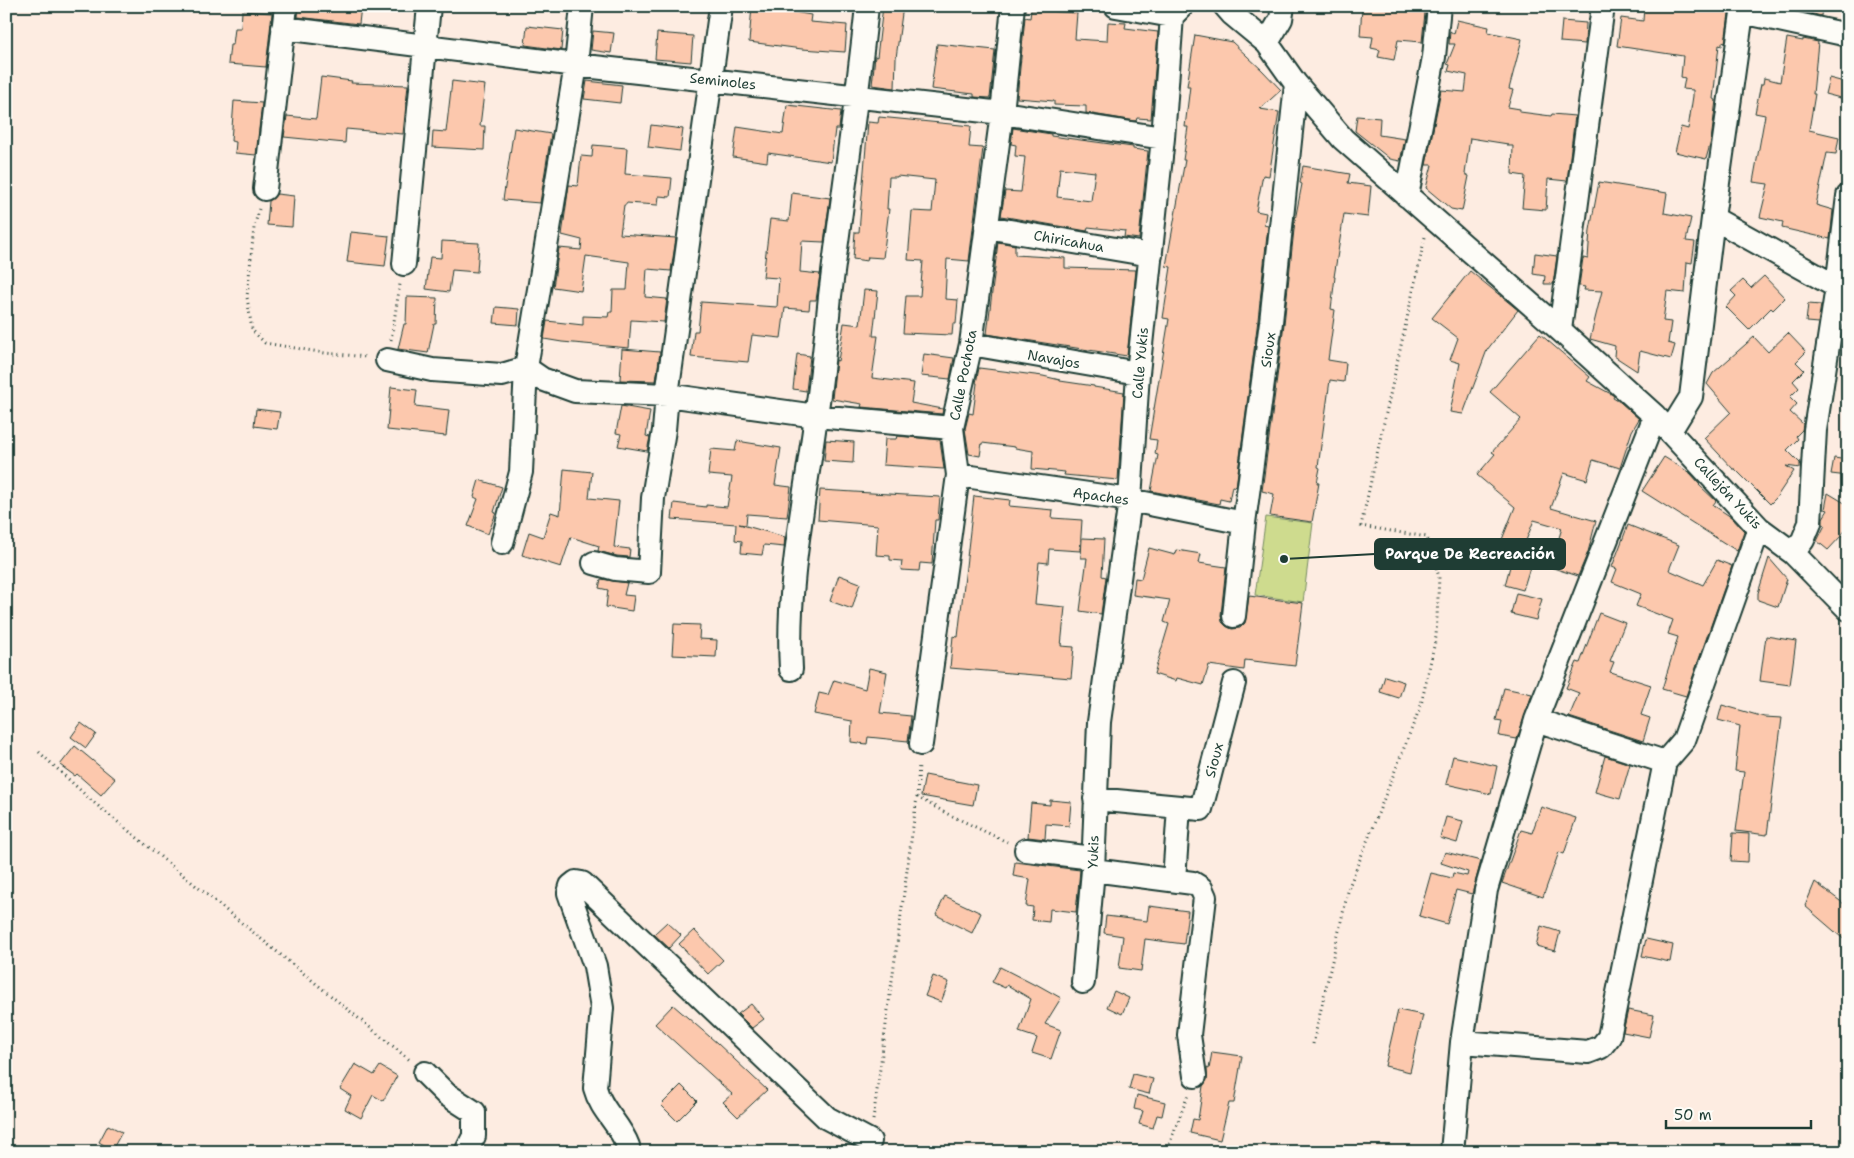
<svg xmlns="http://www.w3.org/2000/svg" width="1854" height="1158" viewBox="0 0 1854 1158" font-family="'Shantell Sans',sans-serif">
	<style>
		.green { fill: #cedb8e; stroke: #768c61 }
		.building { fill: #fcc8ad; stroke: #1f3d34; fill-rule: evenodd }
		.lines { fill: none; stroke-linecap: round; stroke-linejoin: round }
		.street-casing { stroke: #1f3d34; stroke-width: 26 }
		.path { stroke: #1f3d34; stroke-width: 3; stroke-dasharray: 1 4; stroke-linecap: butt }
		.street { stroke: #fdfcf7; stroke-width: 22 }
		.labels { text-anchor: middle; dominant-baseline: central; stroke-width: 4; stroke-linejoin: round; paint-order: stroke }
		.street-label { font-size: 14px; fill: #1f3d34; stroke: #fdfcf7 }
		.leader { fill: none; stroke: #1f3d34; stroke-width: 2 }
		.callout-dot { fill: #1f3d34; stroke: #fdfcf7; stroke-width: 2 }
		.callout { fill: #1f3d34; stroke: #1f3d34; stroke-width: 2 }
		.callout-label { font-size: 15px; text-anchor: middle; font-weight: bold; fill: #fff }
	</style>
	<rect width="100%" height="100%" fill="#fdece1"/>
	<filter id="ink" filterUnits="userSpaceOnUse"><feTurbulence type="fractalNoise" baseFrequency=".02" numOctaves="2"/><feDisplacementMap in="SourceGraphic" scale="10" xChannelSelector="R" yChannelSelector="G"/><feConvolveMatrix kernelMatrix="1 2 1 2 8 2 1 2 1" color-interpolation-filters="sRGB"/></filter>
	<g filter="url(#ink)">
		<path class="green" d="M1266,517l47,6 -10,79 -48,-7z"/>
		<path class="building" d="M299,6h62l-2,18 -61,-7z
			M752,6h36v5l23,4 -1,7 37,3 -2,27 -43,-3 -53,-7z
			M883,6h20l-7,52 -1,30 -23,-3 3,-29 2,1z
			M1413,6h3l9,7 -3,29 -24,-2 -4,20 -16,-3 2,-7 -9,-2 2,-11 -13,-1 2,-29 49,2z
			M1644,6h86l-5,37 -3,-1v4l-3,-1 -6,54 3,1 -5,41 -5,18 -31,-7 6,-25 7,2 5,-33v-6l-10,-1 2,-11 -4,-1 2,-21 -66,-10 4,-28 22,3z
			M1807,6h15l-1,10 -15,-4z
			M1031,10l46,3 -2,26 32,2 1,-19 18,1 -1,5 33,4 -7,87 -14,-1 -1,3 -50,-8v-7l-32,-1v-4l-37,-3 8,-81 5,1z
			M242,11l30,2 -6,54 -38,-3 2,-19h3l2,-17h6z
			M1457,20l32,7 -1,5 34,7 -13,50 4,1 -5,17 12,2v3l31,4 1,-2 23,2 -8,65 -19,-2 -2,31 -24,-2 3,-32 -13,-2 1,-28h-5v-2l-38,-6 -5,36 4,2 -7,35 -11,-2 -25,-21 6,-23h-6l15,-75 24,2 2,-17 -19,-4 2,-6 -3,-1 8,-20h-6l1,-13 4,3z
			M1562,21l24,2 -1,21 -25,-2z
			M527,26l36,4 -2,20 -36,-5z
			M593,31l21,2 -3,20 -20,-3z
			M657,33l36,3 -2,26 -36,-3z
			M1195,35l37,7 30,28 19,20 -21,19 19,3 -10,64 -6,-1 -7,36 10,2 -2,12 4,1 -10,94 -22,167 -4,-1 -3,15 -9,-2 -1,5 -68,-13 7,-36 -3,-1 2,-14 -8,-1 20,-120 -6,-1 8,-51 -5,-1 19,-106h-2l5,-33h-3l5,-41h-3z
			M1787,38l16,3v-2l15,3 -5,52h2l-6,36 30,7 -3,17 -9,-1 -11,52 17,5 -3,29 -48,-11 1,-6 -23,-5 8,-33 -15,-2 12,-67 -10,-2 6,-29h2l1,-6 16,4z
			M937,44l58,6 -5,48 -16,-1v-3l-43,-5z
			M321,77l31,4 -1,2 57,2 -5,49 -57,-5 -1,14 -61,-6 3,-21 29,3z
			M1829,78l19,5v17l-23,-6z
			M452,81l33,4 -5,41h5l-1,24 -52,-3 1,-16 13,1z
			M587,81l35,4 -2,18 -36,-4z
			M234,101l28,2 -6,52 -21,-2 1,-11 -5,-1z
			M787,105l54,6 -2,18h-4l-4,33 -63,-9 -1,9 -34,-5 4,-30 46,7z
			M1357,116l23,2 -1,17 26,4 -5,22 -10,-2 -35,-28z
			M879,117l92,9 -2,21 14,1 -14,113 -22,-2 -2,40 13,1 -2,24h-3l-1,11 -49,-2 3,-37h14l3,-35 -15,-1 4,-49 20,1 3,-32 -38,-4v1h-8l-2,32h2l-6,49 -15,-1 -1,4 -14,-2 2,-27h4l9,-110 10,1z
			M651,125l32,4 -3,22 -32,-4z
			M514,128l37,6 -11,69 -37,-3z
			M1013,128l38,6v2l82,11v2l15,2 -9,88 -15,-2 1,-6 -37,-4 -1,4 -86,-15 4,-25 16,1 4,-35 -10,-1 1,-11 -5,-1zM1060,168l35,4 -4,29 -34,-4z
			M593,145l34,3 -2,26 47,4 -2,19 -11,-1 -1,9 -32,-2v2h-2l-4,29 56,4 -5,33 -24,-2 -2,28 22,2 -3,23 -33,-2 -2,28 -67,-6 -18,-3 3,-18 36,4v-9l25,1 1,-5h3l1,-22h14l2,-28 -43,-6 -5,35 -28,-4 6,-39 22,2 1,-10 -20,-5 7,-50 9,1 3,-30 11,1z
			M1303,166l47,8 -2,9 23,3 -3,31 -24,-3 -10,63h1l-4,32 4,1 -7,50 18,3 -2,19 -14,-2 -12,87 2,1 -3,15h2l-7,39 -42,-6 4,-22 -12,-3 22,-167 11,-104 7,-36 -2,-1z
			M1599,182l68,11 -3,20 27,5 -5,23 9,1 -3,21 -5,-1 -2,31 -18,-2 -4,30 8,1 -3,21 7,2 -4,14 -31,-8 -3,20 -23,-15 1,-10 -25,-7 12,-48 -18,-1 1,-3 -6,-1 4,-28 5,1 2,-29z
			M792,193l38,5 -6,44 -22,-1 -2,31 20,2 -4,26h-6l-1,10 -24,-2 -4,30 -29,-3 -4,27 -57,-5 3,-26h4l3,-29 76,5 2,-29 -16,-1 7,-58 19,2z
			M277,194l17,2 -2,31 -25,-2 2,-24z
			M351,232l38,4 -4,30 -38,-4z
			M442,241l37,2 -2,29 -25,-2 -3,22 -23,-3 4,-32 11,1z
			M998,242l17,3v10l50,3v10l71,2 -9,86 -140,-22z
			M1535,253l22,3 -4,28h-9l1,-8 -12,-2z
			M1470,271l48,39 -31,40 -24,64 -13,-2 10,-49 -10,-3 8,-22 -26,-20z
			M1764,276l21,22 -12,12 -2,-2 -22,22 -23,-23 10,-11 -5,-5 12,-11 8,8z
			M864,290l14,1 -5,45h5l-6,42 42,5 -3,20 32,6 -1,5 -81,-7 1,-3 -30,-5 4,-39 2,1 6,-38 16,2z
			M407,297l30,1 -1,26h-2l-6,29 -30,-4 6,-25h2z
			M1808,304l13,1 -3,18 -12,-1z
			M496,307l23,2 -1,16 -24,-2z
			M1788,333l18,19 -10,10 8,8 -11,11 6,7 -9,9 7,7 -7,8 13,12 -1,6 -6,6 2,3 -11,11 13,13v5l-14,-2 8,5 -18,27 -6,6 -35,-35h-2l-29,-31 27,-26 -24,-28 6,-11 41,-36 14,15z
			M1540,334l50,43 -3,4 24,13 3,2 -1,2 7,4 19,17 -7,12 -12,37 -27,-8 -6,20 -23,-7 -13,35 45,13 -8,31 -10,24 -28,-9 12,-39 -28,-8 -14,36 -21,-9 16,-40 -38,-32 18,-21 -3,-2 29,-33 -31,-27z
			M622,349l38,3 -4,29 -36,-1z
			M797,354l13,2 -4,35 -13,-2z
			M924,354l30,4 -4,21 -29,-3z
			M979,368l64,8 17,4v1l34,5v1l30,5 -6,88 -54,-5 1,-3 -33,-3 1,-18 -18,-3v-1l-33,-4 -2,13 -11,-2 -4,-25 4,-16 4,1 4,-31h-1z
			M391,387l26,3 -2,16 34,4 -3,26 -59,-6z
			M621,406l29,5 -4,25 4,1 -3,14 -29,-5 3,-12 -5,-1z
			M256,409l24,3 -3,17 -23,-3z
			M897,436l43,4 4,29 -61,-4 2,-26h11z
			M826,440l28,2 -1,21 -29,-2z
			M737,441l44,7 -6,37 16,2 -4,30 -40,-3 -1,11 -7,-1 46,13 -1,10 -20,-2 -2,10 -21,-2 1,-12 -7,-1 1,-16 -64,-5 2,-16 32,4v-2l21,2 5,-30 -24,-2 3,-26 24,2z
			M1664,457l26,16 10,11 -1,1 17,16 -3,4 18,12 13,14 -7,20 -95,-60z
			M1834,458l14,2v16l-17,-2z
			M564,469l28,3 -3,26 30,3 -5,46 16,2 -1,8 -12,-1 -19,-5 1,-5 -28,-9 -10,30 -39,-12 7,-23 14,5 8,-25 9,3z
			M479,480l23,7 -8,25 2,1 -8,21 -20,-8 10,-27 -4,-2z
			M820,490l120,7 -2,23h-3l-3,44 -12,-1 -1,8 -18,-1 1,-9 -12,-1v-4l-14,-1 2,-30 -60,-5z
			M1828,493l20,12v21l-7,10 -13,14 -11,-9 8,-16 -2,-1v-6l5,-8 -3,-1z
			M974,496l36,4 -1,6 44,4 -1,8 30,2 -2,31 -31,-2 -1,14 -9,-1 -4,42 30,3 -4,39 13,1 -3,31 -121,-10 3,-32 5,1z
			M1628,525l51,20 -10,25 34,15 14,-25 15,6 -46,130 -24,-7 16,-52 -10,-3 5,-14 -37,-14 5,-12 -29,-12 5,-13 -5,-2z
			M1082,538l22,1 -2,37 4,1 -5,37 -21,-3 7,-53h-6z
			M1149,548l26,7 2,-5 24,4 -2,9 27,4 -5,48 1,7 4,4 6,3 8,-1 5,-5 4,-27 54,7 -8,63 -50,-6 -1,10 -35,-5 -6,20 -26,-7 -1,3 -22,-7 15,-50 -5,-2 6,-22 -37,-5 2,-17 6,1z
			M1769,558l18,21 -9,28 -20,-7v-7z
			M1512,559l19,5 -8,26 -18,-5z
			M839,575l21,8 -8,26 -22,-8z
			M601,579l26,4 -3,12 10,1 -2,15 -26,-4 2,-17 -9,-2z
			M1516,593l26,6 -6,21 -25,-6z
			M1599,613l26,10 -15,38 4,1 -4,10 41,13 -10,30 9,3 -7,23 -74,-24 10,-24 -13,-5 11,-26 3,1z
			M674,624l26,1 -1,14 18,1 -1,17 -44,-2z
			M1766,636l30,5 -6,44 -30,-4z
			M869,668l18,4 -7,41 31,3 -3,25 -40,-4 -1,7 -16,-2 1,-21 -38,-7 5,-21 9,2 6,-15 31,9z
			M1385,676l19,6 -5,16 -19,-6z
			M1504,688l28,6 -15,45 -18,-3 3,-15 -6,-1z
			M1722,705l42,12 18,1 -15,117 -31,-4 8,-59 -9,-1 5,-45 -22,-6z
			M81,723l15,11 -10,14 -15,-11z
			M75,746l40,33 -14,16 -24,-21 -2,2 -15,-11z
			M1453,756l44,10 -6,28 -45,-10z
			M1605,756l25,8 -10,35 -25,-7z
			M925,775l52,10 -4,20 -52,-9z
			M1050,800l21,2 -2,24 -23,-2 -1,15 -17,-2 3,-34 19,2z
			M1541,807l35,11 -12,36 -5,-2 -16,45 -41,-14 19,-53 11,3z
			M1446,817l17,4 -6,22 -17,-5z
			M1733,833l16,1 -1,28 -17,-1z
			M1445,852l36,9 -9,33 -16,-4 -9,34 -28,-8 12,-43 21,5 1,-5 14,3 1,-4 -27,-9z
			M1015,862l65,8 -4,42 -26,-3 -1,13 -17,-2 1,-13 -7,-1 4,-27 -17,-3z
			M1815,882l33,25v36l-43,-37z
			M945,896l36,17 -9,20 -36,-18z
			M1149,906l39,5 -4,33 -39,-5 -4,32 -22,-3 4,-32 -19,-3 2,-17 41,5z
			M667,922l14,13 -12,13 -15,-14z
			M1541,926l19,6 -5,19 -19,-5z
			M694,930l29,30 -15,14 -29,-30z
			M1646,939l27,6 -3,17 -28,-6z
			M1000,967l35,18 1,-1 25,14 -16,26 16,6 -10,29 -19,-6 5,-15 -18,-6 12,-33 -24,-14 -2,3 -13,-6z
			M933,976l16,6 -8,20 -16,-6z
			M1114,991l15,7 -7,16 -15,-7z
			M751,1004l13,15 -12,9 -14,-14z
			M673,1005l44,38 50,47 -29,27 -15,-15 9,-8 -77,-70z
			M1398,1010l25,5 -13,57 -25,-6z
			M1628,1010l26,5 -5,22 -26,-5z
			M1212,1052l30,4 -8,47h-5l-9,37 -30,-7 3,-14 5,1 5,-34 4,-6v-12l2,1z
			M355,1064l19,11 6,-9 17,10 -14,25 -10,-6 -12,23 -16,-9 6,-13 -11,-7z
			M1133,1074l20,5 -4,15 -20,-5z
			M681,1085l16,16 -20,20 -16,-16z
			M1137,1095l28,7 -3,14 -5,-1 -4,13 -14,-4 4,-13 -9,-2z
			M108,1125l14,7 -10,18 -13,-8z"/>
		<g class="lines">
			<g class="street-casing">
				<path id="street" d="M1116,6l56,10
					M1225,6l7,8 35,29 29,41 47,55 217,191 95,86 104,112 34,25 55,56
					M1742,12l106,23
					M283,28l293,37 426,48 161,25
					M1267,43l14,-24 2,-13
					M265,189l21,-183
					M1407,196l27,-139 5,-51
					M1713,218l124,69 11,1
					M986,227l165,28
					M404,264l25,-258
					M1560,330l43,-324
					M971,344l167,29
					M387,360l45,10 70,5 24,-7 16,11 33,12 92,4 149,21 136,12
					M1670,431l21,-34 22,-179 30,-212
					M958,475l172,25 114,23
					M502,543l19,-71 5,-104 50,-303 6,-59
					M1793,553l10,-13 7,-17 5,-93 22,-143 11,-91
					M594,563l21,6 34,3 4,-74 11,-68 3,-35 54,-389
					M1234,616l10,-93 27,-201 25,-238
					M791,669c-5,-85 14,-169 25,-253 6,-40 10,-80 14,-120 12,-97 27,-193 37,-290
					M1536,720l129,42
					M921,744l37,-269 -6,-47 19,-84 31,-231 11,-107
					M1095,799l106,10 33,-126
					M1026,850l67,8
					M1093,870l100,13 8,5 4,9 -16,138 6,41
					M1174,880l5,-73
					M1083,982l10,-112 6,-148 31,-222 8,-127 25,-235 9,-122 10,-10
					M1462,1042l126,10 13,-5 8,-10 56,-275 19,-22 75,-212
					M425,1073l21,21 28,18v24l-8,16
					M626,1152l2,-6c-8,-22 -27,-35 -33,-58l7,-80 -7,-42 -26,-73 2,-7 5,-4 6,1 245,235 43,23
					M1452,1152l10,-110 24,-152 50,-170 119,-304"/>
			</g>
			<path class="path" d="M259,209l-5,19 -7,69 5,33 13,13 60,10 42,4
				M391,340l9,-56
				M39,752l53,49 319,260
				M917,797l31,17 59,28
				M1313,1044l36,-157 72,-182 15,-68 3,-60 -12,-40 -66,-11 64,-289
				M873,1120l44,-323 2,-33
				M1170,1152l-3,-2 21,-55"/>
			<use href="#street" class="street"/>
		</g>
	</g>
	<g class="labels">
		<g class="street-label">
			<text transform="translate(723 81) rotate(6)">Seminoles</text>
			<text transform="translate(1069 241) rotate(10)">Chiricahua</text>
			<text transform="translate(1268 350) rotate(-82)">Sioux</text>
			<text transform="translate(1054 359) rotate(10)">Navajos</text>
			<text transform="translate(1140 363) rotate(-85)">Calle Yukis</text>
			<text transform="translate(963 375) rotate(-79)">Calle Pochota</text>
			<text transform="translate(1728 493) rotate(47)">Callejón Yukis</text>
			<text transform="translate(1101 496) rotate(8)">Apaches</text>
			<text transform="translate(1214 760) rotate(-75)">Sioux</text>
			<text transform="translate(1093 852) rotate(-88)">Yukis</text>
		</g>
	</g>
	<path class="leader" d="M1284 559L1375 554"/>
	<circle class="callout-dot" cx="1284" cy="559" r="5"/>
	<rect class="callout" x="1375" y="539" width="190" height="30" rx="5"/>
	<g class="callout-label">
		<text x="1470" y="559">Parque De Recreación</text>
	</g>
	<rect width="1854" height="1158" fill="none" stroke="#fdfcf7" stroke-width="25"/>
	<rect x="12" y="12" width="1829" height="1133" fill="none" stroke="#1f3d34" stroke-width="2" filter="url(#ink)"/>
	<path d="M1666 1120v8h145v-8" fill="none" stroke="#1f3d34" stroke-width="2.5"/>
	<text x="1674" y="1120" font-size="15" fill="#1f3d34" stroke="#fdfcf7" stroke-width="4" paint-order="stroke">50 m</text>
</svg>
